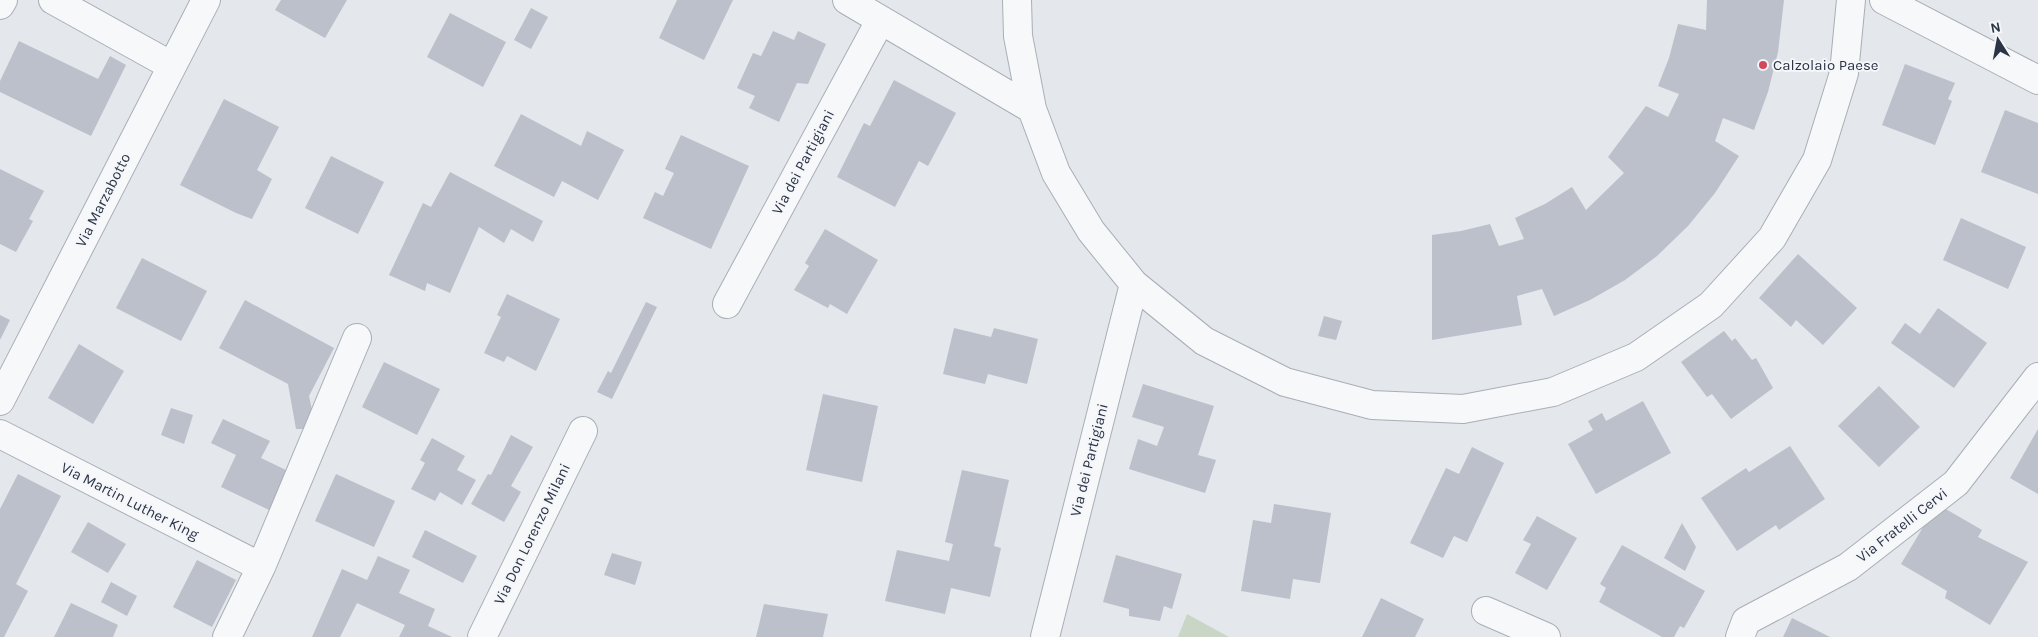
<svg xmlns="http://www.w3.org/2000/svg" width="2038" height="637" viewBox="0 0 2038 637" font-family="Karla,sans-serif">
	<style>
		.green { fill: #c9d6c5 }
		.building { fill: #bbc0ca }
		.lines { fill: none; stroke-linecap: round; stroke-linejoin: round }
		.minor-casing { stroke: #a9aeb7; stroke-width: 30 }
		.minor { stroke: #f7f8fa; stroke-width: 28 }
		.poi-dot { fill: #d1495b; stroke: #f4f6f9; stroke-width: 2 }
		.labels { text-anchor: middle; dominant-baseline: central; stroke-width: 4; stroke-linejoin: round; paint-order: stroke }
		.poi-label { font-size: 15px; fill: #2b3445; stroke: #f4f6f9; text-anchor: start }
		.street-label { font-size: 15px; fill: #2b3445; stroke: #f4f6f9 }
	</style>
	<rect width="100%" height="100%" fill="#e4e7ec"/>
	<path class="green" d="M1187,614l42,23h-51z"/>
	<path class="building" d="M281,0h66l-22,38 -50,-28z
		M677,0h56l-29,60 -45,-22z
		M1707,0h77l-6,52 -10,40 -14,38 -31,-12 -8,23 24,15 -24,37 -27,33 -31,30 -32,24 -35,20 -36,16 -12,-27 -25,7 5,29 -90,15v-105l29,-4 29,-7 9,22 25,-7 -9,-21 30,-14 27,-17 14,23 38,-37 -16,-16 38,-51 22,11 11,-23 -21,-8 11,-28 9,-34 28,6z
		M531,8l17,9 -17,32 -17,-9z
		M450,13l56,29 -23,45 -56,-30z
		M773,31l21,9 4,-9 28,13 -18,40 -11,-1 -18,39 -30,-14 6,-12 -18,-8 16,-35 8,3z
		M19,41l79,38 12,-23 16,9 -35,71 -91,-44v-11z
		M1905,64l50,19 -7,16 4,2 -17,44 -53,-20z
		M894,80l62,33 -28,53 -9,-5 -24,46 -58,-30 27,-54 6,3z
		M224,99l55,28 -22,43 15,9 -20,40 -16,-6 -56,-28z
		M2005,110l33,13v71l-57,-22z
		M521,114l60,32 6,-15 37,19 -26,50 -36,-19 -8,16 -60,-31z
		M681,135l68,31 -38,83 -68,-31 12,-26 8,4 11,-23 -9,-4z
		M331,156l53,26 -26,52 -53,-26z
		M0,169l44,22 -15,28 4,2 -17,31 -16,-8z
		M450,172l93,49 -10,21 -22,-13 -7,14 -25,-16 -29,66 -23,-10 -2,8 -36,-16 34,-72 8,4z
		M1961,218l65,29 -18,42 -65,-29z
		M825,229l53,31 -31,54 -17,-10 -2,4 -34,-18 15,-24 -4,-3z
		M1798,254l59,54 -34,37 -27,-25 -5,7 -32,-29z
		M142,258l65,33 -26,50 -65,-33z
		M507,294l53,25 -24,52 -29,-15 -3,6 -20,-9 17,-36 -4,-2z
		M245,300l89,48 -25,48 7,33h-20l-8,-45 -69,-36z
		M646,302l11,5 -45,92 -15,-7 11,-21 3,2z
		M1938,308l49,35 -33,45 -63,-45 14,-20 15,11z
		M0,315l10,5 -10,20z
		M1324,316l18,5 -6,19 -18,-4z
		M954,328l37,9 3,-9 44,11 -11,45 -39,-10 -3,10 -42,-10z
		M1724,331l8,10 3,-3 17,22 4,-2 17,30 -42,31 -19,-25 -5,3 -26,-35z
		M79,344l45,27 -31,53 -45,-26z
		M384,362l56,27 -23,46 -55,-28z
		M1143,384l71,22 -16,49 18,5 -11,33 -76,-24 9,-30 19,7 7,-19 -32,-10z
		M1879,386l41,41 -41,40 -41,-41z
		M823,394l55,12 -16,76 -56,-12z
		M1643,401l28,52 -75,41 -28,-50 25,-14 -5,-9 14,-8 4,8z
		M171,408l22,7 -9,29 -23,-9z
		M223,419l47,22 -9,17 27,13 -19,39 -48,-23 15,-32 -25,-12z
		M2038,429v65l-28,-16z
		M511,435l22,12 -22,39 10,6 -17,30 -33,-18 17,-30 3,1z
		M432,438l33,18 -8,14 19,10 -14,25 -22,-13 -5,9 -24,-12 14,-26 -5,-3z
		M1790,446l35,53 -46,31 -3,-5 -39,26 -36,-53 45,-30 3,4z
		M1472,447l32,16 -37,79 -13,-6 -11,22 -33,-15 36,-75 13,6z
		M962,470l47,10 -15,66 7,2 -11,49 -39,-9 -6,26 -60,-13 12,-51 52,11 4,-17 -8,-2z
		M18,474l43,22 -45,88 12,7 -24,46h-4v-128z
		M336,474l59,27 -21,46 -59,-26z
		M1274,504l57,9 -11,70 -27,-4 -3,20 -49,-8 12,-71 18,3z
		M1937,504l45,26 -4,7 50,25 -38,63 -45,-27 2,-7 -46,-27z
		M1537,516l40,22 -30,52 -32,-17 16,-29 -8,-4z
		M88,522l38,22 -18,29 -37,-21z
		M1682,523l14,24 -11,24 -21,-13z
		M425,530l52,26 -14,27 -51,-26z
		M1622,545l83,46 -21,37 -4,-2 -6,11h-12l-63,-35 7,-14 -6,-4z
		M612,553l30,9 -7,23 -31,-10z
		M1116,555l66,19 -10,35 -8,-3 -4,15 -31,-5v-7l-26,-7z
		M378,556l32,14 -11,23 36,16 -7,17 24,11h-53l6,-12 -48,-22 -17,34h-28l30,-68 25,11z
		M197,560l39,20 -24,47 -39,-20z
		M111,582l26,14 -10,20 -26,-14z
		M1381,598l43,21 -9,18h-53z
		M71,603l47,22 -5,12h-59z
		M764,604l64,10 -5,23h-67z
		M1792,618l38,19h-47z"/>
	<g class="lines">
		<g class="minor-casing">
			<path id="minor" d="M53,0l119,66
				M847,0l185,109
				M1017,0l1,36 14,73 24,64 35,58 43,53 70,57 81,41 87,23 91,4 90,-17 83,-35 75,-52 61,-67 45,-78 27,-87 7,-73
				M1884,0l154,80
				M0,5l3,-5
				M727,304l153,-283
				M0,401l206,-401
				M0,434l261,133
				M1486,611l60,26
				M227,637l34,-70 96,-229
				M482,637l101,-206
				M1045,637l89,-353
				M1740,637l6,-16 102,-54 108,-84 82,-106"/>
		</g>
		<use href="#minor" class="minor"/>
	</g>
	<circle class="poi-dot" cx="1763" cy="65" r="5"/>
	<g class="labels">
		<g class="poi-label">
			<text x="1773" y="65">Calzolaio Paese</text>
		</g>
		<g class="street-label">
			<text transform="translate(803 162) rotate(-62)">Via dei Partigiani</text>
			<text transform="translate(103 200) rotate(-63)">Via Marzabotto</text>
			<text transform="translate(1089 460) rotate(-76)">Via dei Partigiani</text>
			<text transform="translate(130 501) rotate(27)">Via Martin Luther King</text>
			<text transform="translate(1902 525) rotate(-38)">Via Fratelli Cervi</text>
			<text transform="translate(532 534) rotate(-64)">Via Don Lorenzo Milani</text>
		</g>
	</g>
	<g transform="translate(1998 40) rotate(349)" stroke="#f4f6f9" stroke-width="4" paint-order="stroke">
	<path d="M0-4L9 19L0 12L-9 19Z" fill="#2b3445"/>
	<text y="-8" font-size="14" font-weight="bold" text-anchor="middle" fill="#2b3445">N</text>
	</g>
</svg>
